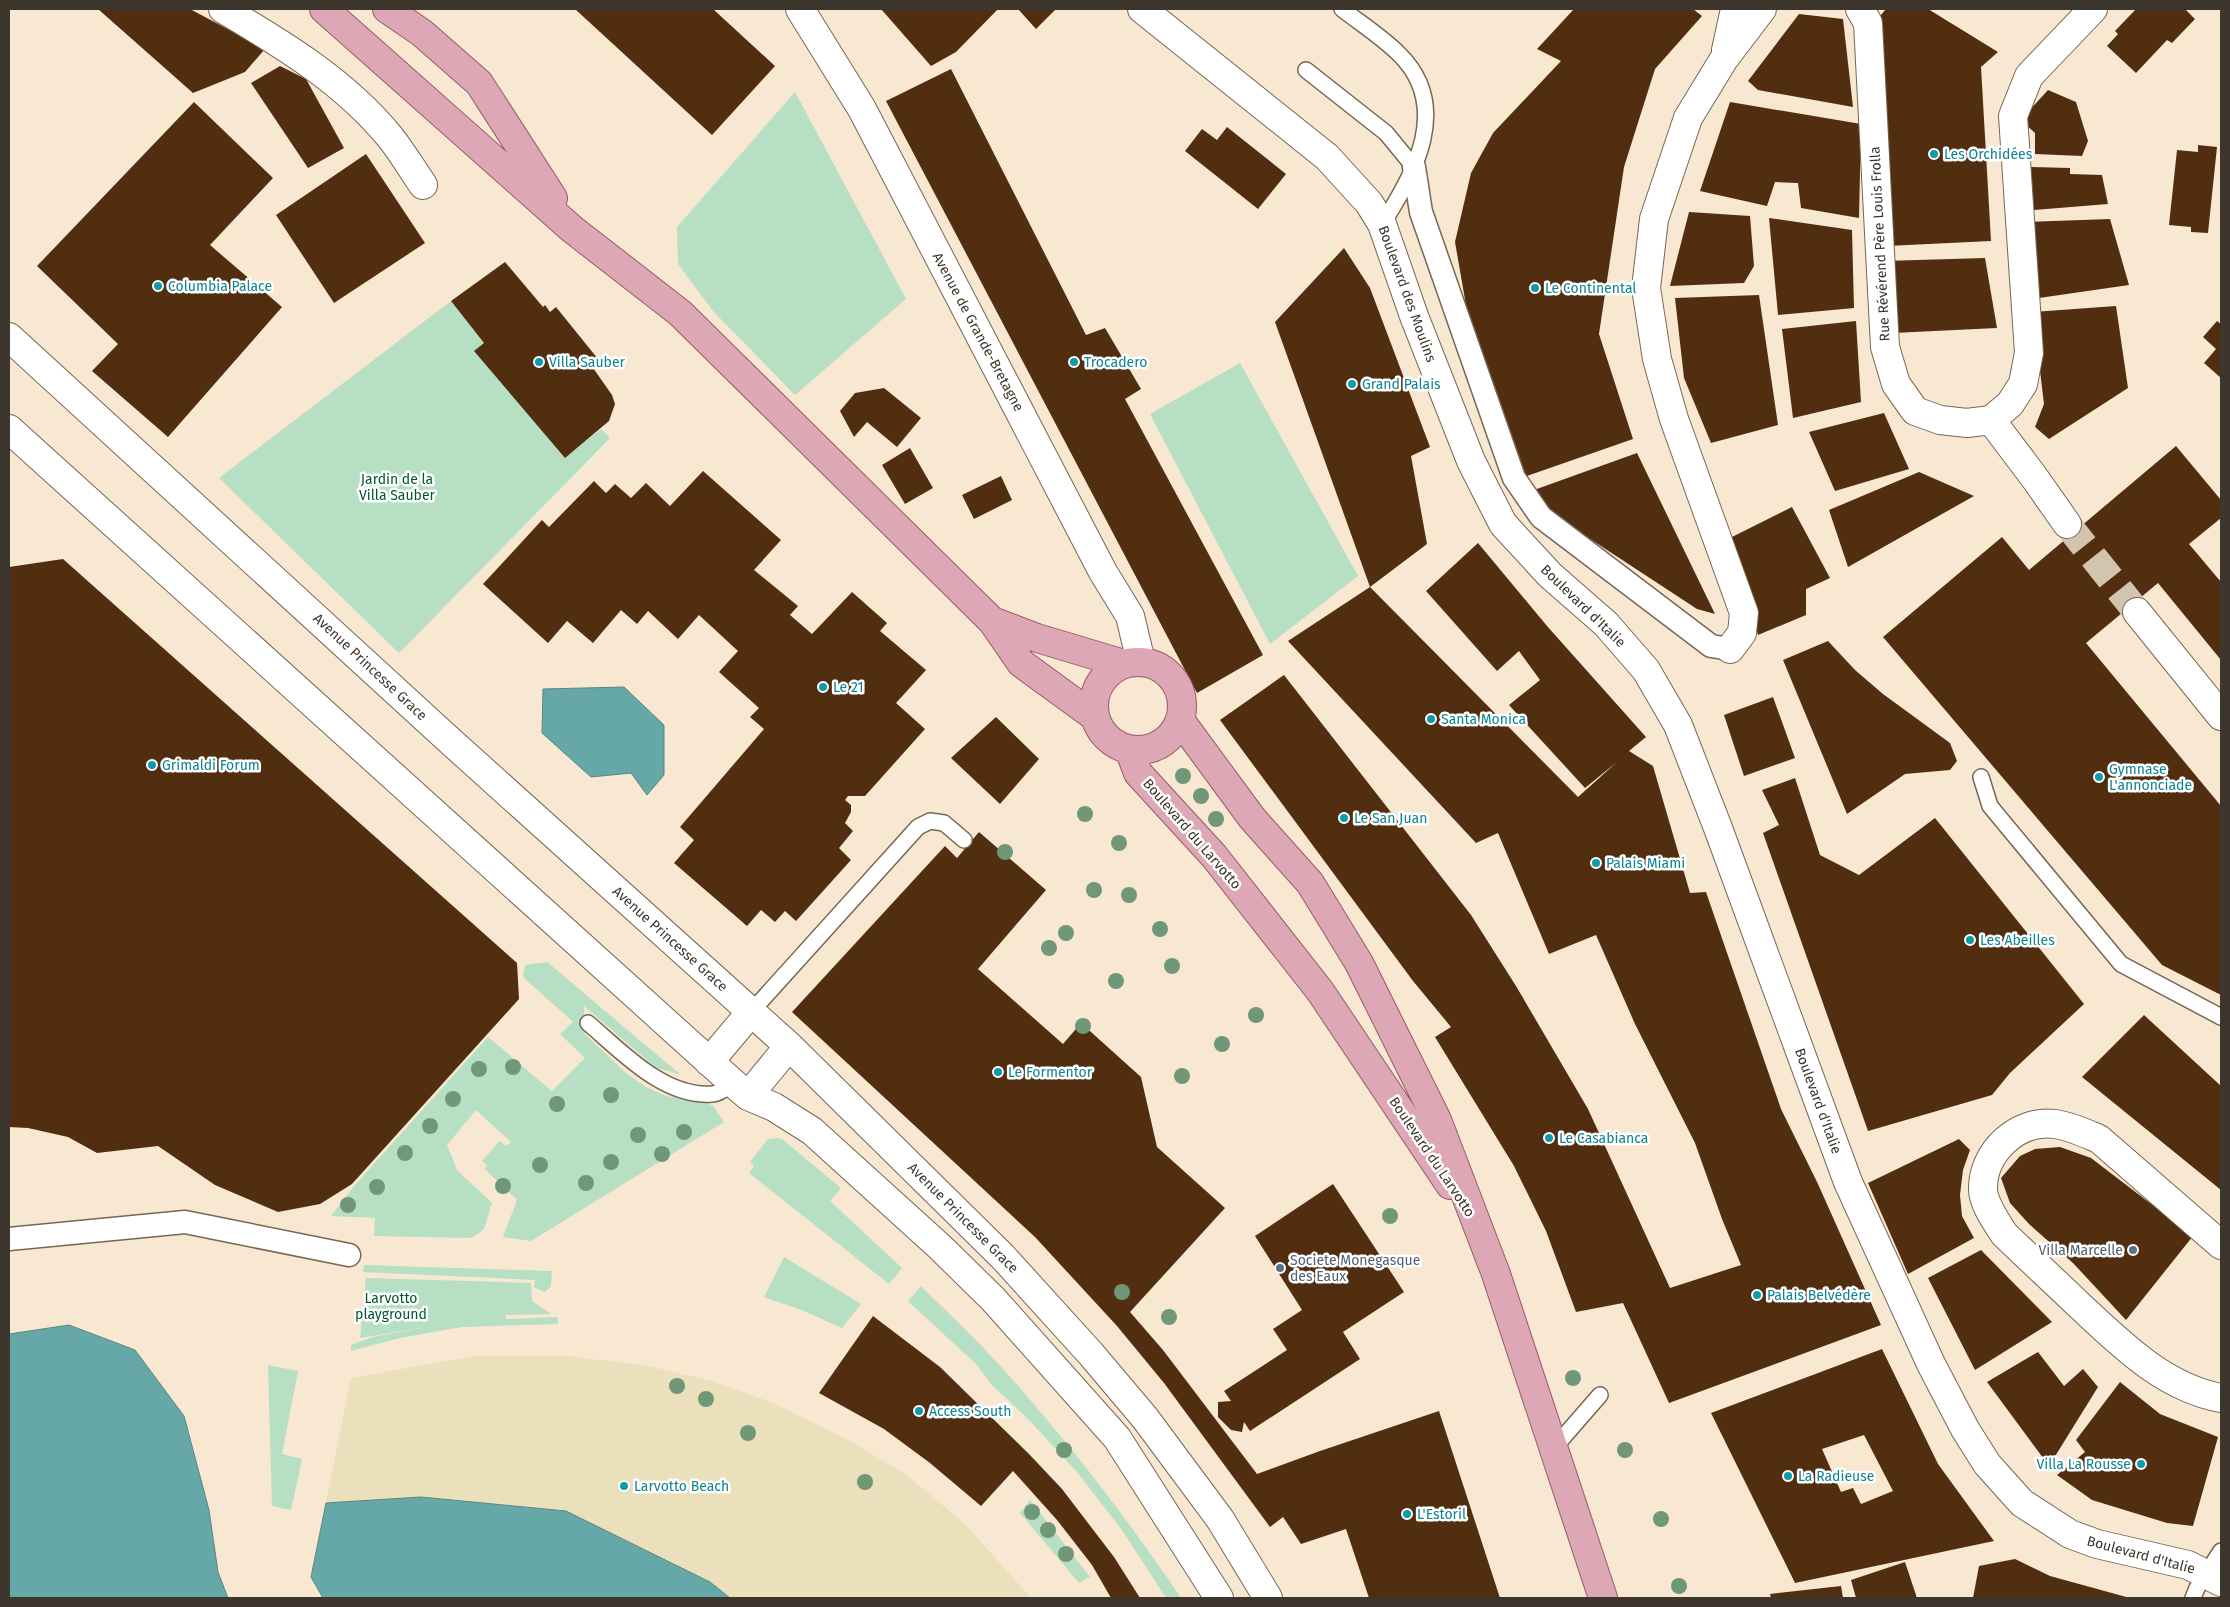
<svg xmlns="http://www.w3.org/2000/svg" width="2230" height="1607" viewBox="0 0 2230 1607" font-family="'Fira Sans',sans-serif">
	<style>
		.green { fill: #b6dfc3 }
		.sand { fill: #eae0bb }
		.water { fill: #66a8a8; stroke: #5a8683 }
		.building { fill: #522e10; fill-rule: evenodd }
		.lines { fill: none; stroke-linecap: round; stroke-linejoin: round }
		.minor-tunnel { stroke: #d3c4b0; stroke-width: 28; stroke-dasharray: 28 14; stroke-linecap: butt }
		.service-casing { stroke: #766754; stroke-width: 18 }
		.pedestrian-casing { stroke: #766754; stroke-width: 25 }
		.minor-casing { stroke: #766754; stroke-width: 30 }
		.tertiary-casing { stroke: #766754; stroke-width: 30 }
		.primary-casing { stroke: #975a66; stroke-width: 30 }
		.service { stroke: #fff; stroke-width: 15 }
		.pedestrian { stroke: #fff; stroke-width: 22 }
		.minor { stroke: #fff; stroke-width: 28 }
		.tertiary { stroke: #fff; stroke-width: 28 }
		.primary { stroke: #dda7b5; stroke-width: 28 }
		.tree { fill: #709778 }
		.culture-dot { fill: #0f9aa8; stroke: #fff; stroke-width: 2 }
		.service-dot { fill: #5c6f8a; stroke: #fff; stroke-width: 2 }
		.labels { text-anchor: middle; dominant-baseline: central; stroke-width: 5; stroke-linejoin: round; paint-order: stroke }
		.culture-label { font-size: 14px; fill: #0d838f; stroke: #fff; text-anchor: start }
		.street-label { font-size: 14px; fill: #3d362d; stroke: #fff }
		.park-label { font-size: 14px; fill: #005630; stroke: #fff }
		.service-label { font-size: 14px; fill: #4e5e75; stroke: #fff; text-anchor: end }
	</style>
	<rect width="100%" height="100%" fill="#f8e7d1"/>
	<path class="green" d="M795,92l111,207 -111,96 -82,-84 -35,-47 -1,-37z
		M451,301l33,42 -9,8 90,106 36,-28 9,9 -211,215 -180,-175z
		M1240,363l118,213 -88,68 -120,-230z
		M547,962l134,113 -26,-8 -71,-61 1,28 41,39 20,14 20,9 39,6 8,4 11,16 -193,119 -28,-4 14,-37 -32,-31 2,-4 -5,-4 18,-20 6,5 5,-4 -35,-32 -29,35 10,25 35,33 -8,26 -12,9 -98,-2 1,-18 -44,-2 24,-31 133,-148 64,54 33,-33 -25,-24 13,-12 -50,-45 2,-12z
		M776,1138l6,1 59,49 -11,13 72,67 -13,16 -140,-111 5,-7 -4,-4 18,-23z
		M784,1257l77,47 -19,24 -38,-17 -40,-14z
		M364,1265l188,6 -1,15 -6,6 -11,-5 1,-7 -172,-8z
		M366,1278l165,5 1,18 19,13 -46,1 1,4 52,-2v7l-96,3 -62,11 -49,13v-6l22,-8 53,-10 -66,11z
		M921,1286c28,28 57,55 83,84 64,72 123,148 177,228h-15l-44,-68 -45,-58 -48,-52 -37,-35 -16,-21 -68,-63z
		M268,1365l30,6 -16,83 20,5 -11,51 -19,-4z
		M1030,1500l60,77 -11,6 -59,-70z"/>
	<path class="sand" d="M474,1356h93l82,10 62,15 62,22 81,40 52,32 58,48 67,75h-301l-20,-16 -144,-71 -145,-14 -95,6 25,-125z"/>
	<path class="water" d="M624,687l40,38v50l-17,20 -16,-22 -40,4 -49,-44 1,-44z
		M69,1325l66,25 49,66 25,94 9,62 10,26h-219v-264z
		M421,1497l145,14 144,71 20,16h-407l-12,-21 15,-74z"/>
	<path class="building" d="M98,9h92l75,40 -20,23 -52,21z
		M575,9h138l62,57 -63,69z
		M881,9h117l-42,43 -25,14z
		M1018,9h38l-20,20z
		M1574,9h119l9,7 -47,53 -31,98 -25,167 34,105 -109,38 -53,-143 -16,-92 16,-69 22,-40 68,-72 -24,-12z
		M1886,9h42l70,43 -17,15 10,174 -104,5 -12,-224z
		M2136,9h49l10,10 -23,24 -5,-3 -31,33 -29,-27 11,-12 -3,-3z
		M1799,14l44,5 10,88 -95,-17 -10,-9z
		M280,66l26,13 38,69 -36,20 -57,-85z
		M951,69l135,266 19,-7 36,61 -16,10 138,256 -66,38 -311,-592z
		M2048,90l28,12 12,39 -6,15 -47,-2v-21l-10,-9 3,-12z
		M194,102l79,76 -63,67 72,62 -114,130 -76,-66 26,-27 -81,-78z
		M1730,102l131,22 -2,94 -58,-10 -3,-25 -23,-1 -8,24 -67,-15z
		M1227,127l59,47 -28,35 -73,-58 17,-22 15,11z
		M2198,145l19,2 -9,86 -17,-1v-5l-22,-2 8,-75 21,2z
		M366,154l59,89 -91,60 -58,-88z
		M2031,167l39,1v6l32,1 6,29 -74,6z
		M1689,212l61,4 4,50 -10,17 -74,3z
		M1769,218l83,12 2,78 -76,7z
		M2110,219l19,66 -97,14 -6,-77z
		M1344,248l26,40 60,159 -19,9 16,88 -57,43 -95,-265z
		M1985,258l12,70 -104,5 -9,-72z
		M505,262l38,45 2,-2 5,7 6,-5 42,52 -7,6 21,30 3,9 -6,17 -44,37 -91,-107 10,-8 -33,-42z
		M1759,295l19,130 -67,18 -27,-65 -9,-80z
		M2116,306l12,82 -79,51 -14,-12 9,-23 -11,-92z
		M1856,321l5,81 -68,16 -11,-89z
		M2217,321l4,3v54l-17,-15 12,-14 -13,-12z
		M884,388l37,30 -24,29 -30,-25 -13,15 -14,-26 15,-18z
		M1884,413l25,56 -74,22 -26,-59z
		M2176,446l45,54v18l-32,26 32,38v78l-63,-77 -72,60 135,163v189l-59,-30 -279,-328 119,-100 27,33z
		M910,448l23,40 -28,16 -23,-39z
		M1637,453l78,161 -18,-5 -151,-99 -12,-20z
		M703,471l78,69 -27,30 44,36 -8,9 22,19 40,-42 35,31 -7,8 46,39 -30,33 29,26 -60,67h-17l-3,4 6,5v7l-6,11 8,8 -14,17 12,12 -55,61 -11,-10 -10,11 -14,-12 -14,16 -73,-63 20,-23 -14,-13 84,-98 -14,-12 9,-9 -40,-36 19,-21 -39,-36 -21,24 -30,-28 -11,13 -16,-14 -28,33 -26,-22 -19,22 -65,-59 59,-64 7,7 45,-46 12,12 9,-9 16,14 15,-15 24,23z
		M1919,472l55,24 -126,71 -19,-57z
		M1001,476l11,24 -38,19 -12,-24z
		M1792,507l38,71 -24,11v26l-48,20 -28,-97z
		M1478,543l69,83 99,111 -17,14 24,15 37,127 16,-1 75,217 37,75 63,141 -212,78 -46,-100 -47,9 -30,-81 -32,-65 -79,-129 16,-10 -38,-46 -193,-261 64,-45 187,240 45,71 72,123 82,179 71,-23 -19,-46 -27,-76 -60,-119 -39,-89 -47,19 -51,-121 -22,10 -188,-202 82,-54 208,210 39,-35 -32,26 -76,-83 31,-25 -21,-29 -22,20 -71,-80z
		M63,559l454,404 2,36 -167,185 -32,20 -42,8 -63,-27 -57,-39 -61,7 -29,-16 -40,-9 -19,-1v-560z
		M1828,641l27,29 28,24 67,49 7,18 -7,9 -45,4 -58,40 -64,-154z
		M1773,697l22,61 -51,18 -20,-61z
		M996,717l43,42 -39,45 -49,-46z
		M1795,778l25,77 39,20 76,-57 149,186 -74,69 -18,22 -124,36 -105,-298 16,-8 -17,-35z
		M979,832l67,58 -68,79 85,75 18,-21 60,54 16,70 68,61 -95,104 33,38 94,124 63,-23 119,-40 61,187h-131l-23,-69 -45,15 -18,-27 -13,10 -106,-144 -47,-57 -82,-89 -243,-225 153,-166 12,12z
		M2144,1015l77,71v104l-139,-113z
		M1959,1139l11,11 -7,20 -3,25 2,21 12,22 -66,36 -40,-91z
		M2060,1147l31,11 102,78 -67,84 -53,-57 -44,-39 -19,-21 -9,-25 19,-22 15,-7z
		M1333,1184l71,108 -61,40 17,27 -110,72 -6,-9 -2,10 -11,-2 -13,-13v-15l13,-1 -7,-10 63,-41 -14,-21 29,-19 -47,-74z
		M1981,1250l71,72 -77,48 -47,-92z
		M873,1316l67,51 89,87 33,35 52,68 26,41h-29l-19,-33 -35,-45 -44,-49 -32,35 -51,-43 -46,-34 -65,-36z
		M1882,1349l56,115 56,77 -199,42 -84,-170zM1864,1435l29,56 -32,13 -8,-16 -12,4 -19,-43z
		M2038,1352l26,34 19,-17 15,18 -49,79 -62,-84z
		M2120,1382l40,32 58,23 -25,89 -26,-3 -75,-23 -35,-25 28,-23 -9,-12z
		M2015,1559l35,17 80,22h-157l6,-32z
		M1905,1562l12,36h-61l-5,-18z
		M1841,1586l2,12h-72l-1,-4z"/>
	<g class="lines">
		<path class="minor-tunnel" d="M2067,524l70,88"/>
		<g class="service-casing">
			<path id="service" d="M1342,9c18,14 40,28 57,45 53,52 16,120 -17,170
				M1306,70l80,63 28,34
				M1981,777l9,29 131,158 100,53
				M751,1012l167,-185 12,-6 14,2 20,17
				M588,1023c33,28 76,75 124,71 7,0 15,-7 21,-11
				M1553,1449l47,-54
				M2193,1598l4,-10 24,-37"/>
		</g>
		<g class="pedestrian-casing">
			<path id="pedestrian" d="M1414,167l7,45 93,266 27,39 170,129 19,3
				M9,1239l176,-17 164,33"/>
		</g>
		<g class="minor-casing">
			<path id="minor" d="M223,9c61,36 122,73 167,128 12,15 22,32 33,48
				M800,9l62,100 241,463 27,44 11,46
				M1860,9l8,14 17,324 11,37 19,27 25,9 27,3 24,-3 19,-16 13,-20 6,-31 -16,-237 16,-40 64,-67
				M1726,50l9,-41
				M1991,420l43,57 33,47
				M2137,612l84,104
				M1730,649l12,-16 2,-20 -70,-194 -17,-60 -11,-71 8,-69 34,-101 36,-59 38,-50
				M2221,1245l-122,-106c-14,-6 -29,-13 -44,-15 -37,-5 -73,28 -72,66 1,15 13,31 21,44 25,24 50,47 75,71 42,39 84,82 142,93"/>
		</g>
		<g class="tertiary-casing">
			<path id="tertiary" d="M1142,9l185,148 42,46 13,21 32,92 57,145 32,63 47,51 56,49 40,46 32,55 40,103 130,354 83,182 34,65 22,35 35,39 48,31 27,10 91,21 33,17
				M9,337l439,402 341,307 214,211 88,97 54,64 75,101 48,79
				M9,429l724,654 15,13 26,11 38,24 128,116 53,52 124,139 102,160
				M709,1062l42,-50
				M748,1096l41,-50"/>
		</g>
		<g class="primary-casing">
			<path id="primary" d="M324,9l248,220 108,84 312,308 29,42 74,54
				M387,9l35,24 57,50 74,115
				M992,621l45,17 87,26
				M1094 706a44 44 0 1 1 88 0a44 44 0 1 1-88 0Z
				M1180,720l72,98 58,65 49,80 78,157 59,154 107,324
				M1129,749l9,24 76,83 106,135 130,194"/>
		</g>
		<use href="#service" class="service"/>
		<use href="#pedestrian" class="pedestrian"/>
		<use href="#minor" class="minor"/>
		<use href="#tertiary" class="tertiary"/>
		<use href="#primary" class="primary"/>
	</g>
	<g class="tree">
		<circle cx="1183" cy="776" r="8"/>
		<circle cx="1201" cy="796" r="8"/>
		<circle cx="1085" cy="814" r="8"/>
		<circle cx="1216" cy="819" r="8"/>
		<circle cx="1119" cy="843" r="8"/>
		<circle cx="1005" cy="852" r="8"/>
		<circle cx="1094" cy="890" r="8"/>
		<circle cx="1129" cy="895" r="8"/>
		<circle cx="1160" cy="929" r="8"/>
		<circle cx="1066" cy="933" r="8"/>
		<circle cx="1049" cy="948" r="8"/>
		<circle cx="1172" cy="966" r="8"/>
		<circle cx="1116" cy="981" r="8"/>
		<circle cx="1256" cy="1015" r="8"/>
		<circle cx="1083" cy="1026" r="8"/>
		<circle cx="1222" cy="1044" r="8"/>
		<circle cx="513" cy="1067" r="8"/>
		<circle cx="479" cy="1069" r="8"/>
		<circle cx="1182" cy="1076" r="8"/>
		<circle cx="611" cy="1095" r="8"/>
		<circle cx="453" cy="1099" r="8"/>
		<circle cx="557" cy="1104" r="8"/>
		<circle cx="430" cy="1126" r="8"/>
		<circle cx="684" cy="1132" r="8"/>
		<circle cx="638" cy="1135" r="8"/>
		<circle cx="405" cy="1153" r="8"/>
		<circle cx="662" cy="1154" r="8"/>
		<circle cx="611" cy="1162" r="8"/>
		<circle cx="540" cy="1165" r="8"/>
		<circle cx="586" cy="1183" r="8"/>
		<circle cx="503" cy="1186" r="8"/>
		<circle cx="377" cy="1187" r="8"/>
		<circle cx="348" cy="1205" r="8"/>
		<circle cx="1390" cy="1216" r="8"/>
		<circle cx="1122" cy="1292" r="8"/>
		<circle cx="1169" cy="1317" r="8"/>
		<circle cx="1573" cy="1378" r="8"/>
		<circle cx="677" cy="1386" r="8"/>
		<circle cx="706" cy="1399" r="8"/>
		<circle cx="748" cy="1433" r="8"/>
		<circle cx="1064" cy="1450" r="8"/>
		<circle cx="1625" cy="1450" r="8"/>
		<circle cx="865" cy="1482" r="8"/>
		<circle cx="1032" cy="1512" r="8"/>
		<circle cx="1661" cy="1519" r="8"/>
		<circle cx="1048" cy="1530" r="8"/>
		<circle cx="1066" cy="1554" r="8"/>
		<circle cx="1679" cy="1586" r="8"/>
	</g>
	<g class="culture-dot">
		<circle cx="1934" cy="154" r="5"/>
		<circle cx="158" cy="286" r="5"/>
		<circle cx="1535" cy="288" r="5"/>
		<circle cx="539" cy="362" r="5"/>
		<circle cx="1074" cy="362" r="5"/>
		<circle cx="1352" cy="384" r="5"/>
		<circle cx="823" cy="687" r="5"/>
		<circle cx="1431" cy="719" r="5"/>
		<circle cx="152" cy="765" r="5"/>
		<circle cx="2099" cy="777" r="5"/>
		<circle cx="1344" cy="818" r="5"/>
		<circle cx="1596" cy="863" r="5"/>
		<circle cx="1970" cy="940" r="5"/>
		<circle cx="998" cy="1072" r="5"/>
		<circle cx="1549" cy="1138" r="5"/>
		<circle cx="1757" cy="1295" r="5"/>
		<circle cx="919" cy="1411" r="5"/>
		<circle cx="2141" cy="1464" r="5"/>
		<circle cx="1788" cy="1476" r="5"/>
		<circle cx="624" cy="1486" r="5"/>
		<circle cx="1407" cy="1514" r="5"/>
	</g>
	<g class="service-dot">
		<circle cx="2133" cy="1250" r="5"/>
		<circle cx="1280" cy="1268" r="5"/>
	</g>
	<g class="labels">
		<g class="culture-label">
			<text x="1944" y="154">Les Orchidées</text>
			<text x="168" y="286">Columbia Palace</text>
			<text x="1545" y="288">Le Continental</text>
			<text x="549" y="362">Villa Sauber</text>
			<text x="1084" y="362">Trocadero</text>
			<text x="1362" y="384">Grand Palais</text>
			<text x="833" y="687">Le 21</text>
			<text x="1441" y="719">Santa Monica</text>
			<text x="162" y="765">Grimaldi Forum</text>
			<text x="2109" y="769">Gymnase<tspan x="2109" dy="16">L'annonciade</tspan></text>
			<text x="1354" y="818">Le San Juan</text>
			<text x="1606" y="863">Palais Miami</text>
			<text x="1980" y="940">Les Abeilles</text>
			<text x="1008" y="1072">Le Formentor</text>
			<text x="1559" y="1138">Le Casabianca</text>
			<text x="1767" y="1295">Palais Belvédère</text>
			<text x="929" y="1411">Access South</text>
			<text x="2131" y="1464" text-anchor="end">Villa La Rousse</text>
			<text x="1798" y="1476">La Radieuse</text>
			<text x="634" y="1486">Larvotto Beach</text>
			<text x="1417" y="1514">L'Estoril</text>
		</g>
		<g class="street-label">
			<text transform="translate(1880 244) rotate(-93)">Rue Révérend Père Louis Frolla</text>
			<text transform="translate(1407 294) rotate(70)">Boulevard des Moulins</text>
			<text transform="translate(978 332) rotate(62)">Avenue de Grande-Bretagne</text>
			<text transform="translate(1583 606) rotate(44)">Boulevard d'Italie</text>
			<text transform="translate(370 667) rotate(43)">Avenue Princesse Grace</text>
			<text transform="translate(1192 834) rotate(49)">Boulevard du Larvotto</text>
			<text transform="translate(670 939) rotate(42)">Avenue Princesse Grace</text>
			<text transform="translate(1818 1101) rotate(70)">Boulevard d'Italie</text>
			<text transform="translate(1432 1157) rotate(56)">Boulevard du Larvotto</text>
			<text transform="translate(963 1218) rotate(45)">Avenue Princesse Grace</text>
			<text transform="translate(2141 1555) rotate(15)">Boulevard d'Italie</text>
		</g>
		<g class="park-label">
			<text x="397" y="479">Jardin de la<tspan x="397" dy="16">Villa Sauber</tspan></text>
			<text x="391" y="1298">Larvotto<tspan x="391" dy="16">playground</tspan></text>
		</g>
		<g class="service-label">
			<text x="2123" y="1250">Villa Marcelle</text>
			<text x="1290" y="1260" text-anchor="start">Societe Monegasque<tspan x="1290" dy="16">des Eaux</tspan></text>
		</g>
	</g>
	<rect width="2230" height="1607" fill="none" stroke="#3d362d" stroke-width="20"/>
</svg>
